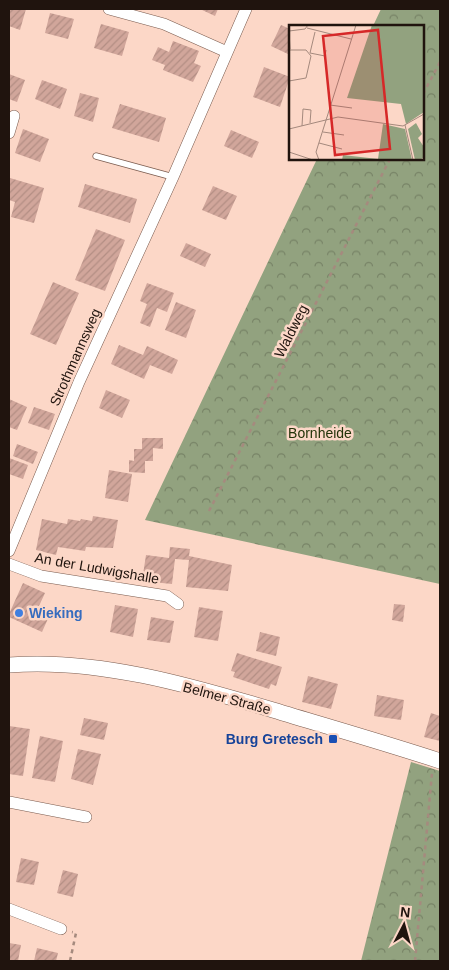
<svg xmlns="http://www.w3.org/2000/svg" width="449" height="970" viewBox="0 0 449 970" font-family="Arial,sans-serif">
	<style>
		.forest { fill: url(#forest-crowns) }
		.building { fill: url(#building-hatch) }
		.lines { fill: none; stroke-linecap: round; stroke-linejoin: round }
		.service-casing { stroke: #7b5c4f; stroke-width: 7 }
		.minor-casing { stroke: #7b5c4f; stroke-width: 12 }
		.tertiary-casing { stroke: #7b5c4f; stroke-width: 16 }
		.path { stroke: #a58a7e; stroke-width: 2.5; stroke-dasharray: 4 4; stroke-linecap: butt }
		.service { stroke: #fff; stroke-width: 5.5 }
		.minor { stroke: #fff; stroke-width: 11 }
		.tertiary { stroke: #fff; stroke-width: 15 }
		.shop-dot { fill: #3f7fe0; stroke: #fcd7c7; stroke-width: 2 }
		.transit-dot { fill: #1a4fb4; stroke: #fcd7c7; stroke-width: 2 }
		.labels { text-anchor: middle; dominant-baseline: central; stroke-width: 5; stroke-linejoin: round; paint-order: stroke }
		.street-label { font-size: 14px; fill: #20140e; stroke: #fcd7c7 }
		.park-label { font-size: 14px; fill: #233309; stroke: #fcd7c7 }
		.shop-label { font-size: 14px; font-weight: bold; fill: #366cbe; stroke: #fcd7c7; text-anchor: start }
		.transit-label { font-size: 14px; font-weight: bold; fill: #164399; stroke: #fcd7c7; text-anchor: end }
		.inset-road { fill: none; stroke: #a4897d; stroke-width: 1 }
		.view { fill: #d62828; fill-opacity: 0.15; stroke: #d62828; stroke-width: 2.5 }
		.inset-edge { fill: none; stroke: #20140e; stroke-width: 2.5 }
	</style>
	<defs>
		<pattern id="forest-crowns" width="20" height="18" patternUnits="userSpaceOnUse" patternTransform="scale(1.25)"><rect width="20" height="18" fill="#92a27f"/><path d="M2 6a3 3 0 1 1 6 0M12 15a3 3 0 1 1 6 0" fill="none" stroke="#778366"/></pattern>
		<pattern id="building-hatch" width="6" height="6" patternUnits="userSpaceOnUse" patternTransform="scale(1.25)"><rect width="6" height="6" fill="#d1a69b"/><path d="M-1 1l2-2M0 6l6-6M5 7l2-2" fill="none" stroke="#b38e84"/></pattern>
	</defs>
	<rect width="100%" height="100%" fill="#fcd7c7"/>
	<path class="forest" d="M381,9h59v575l-295,-64 172,-361h106v-133h-50z
		M411,762l29,9v190h-79z"/>
	<path class="building" d="M9,9h17l-6,21 -11,-4z
		M200,9h18l-3,7z
		M50,13l24,6 -6,20 -23,-6z
		M101,24l28,8 -7,24 -28,-8z
		M281,25l9,4v26l-19,-9z
		M173,41l26,10 -5,12 7,3 -8,16 -30,-12 2,-5 -13,-5 6,-13 11,5z
		M264,67l26,10 -10,30 -27,-10z
		M9,74l16,6 -8,22 -8,-3z
		M42,80l25,9 -7,20 -25,-10z
		M80,93l19,5 -6,24 -19,-6z
		M120,104l46,14 -7,24 -47,-14z
		M23,129l26,10 -9,23 -25,-9z
		M231,130l28,12 -7,16 -28,-12z
		M10,178l34,10 -10,35 -23,-6 4,-15 -6,-2v-17z
		M85,184l52,15 -7,24 -52,-16z
		M213,186l24,10 -11,24 -24,-10z
		M96,229l29,11 -20,51 -30,-11z
		M186,243l25,11 -6,13 -25,-11z
		M53,282l26,11 -23,52 -26,-11z
		M147,283l27,10 -7,19 -10,-4 -7,19 -10,-4 7,-19 -7,-3z
		M176,302l20,8 -10,28 -21,-8z
		M119,345l24,10 4,-9 31,14 -6,14 -22,-9 -6,14 -33,-15z
		M106,390l24,10 -8,18 -23,-10z
		M9,399l18,8 -10,23 -8,-3z
		M34,407l21,7 -6,16 -21,-7z
		M142,438h21v11l-10,-1v13h-8v12l-16,-1v-12l5,1v-12h8z
		M17,444l21,8 -5,12 -20,-8z
		M9,458l19,7 -5,14 -14,-5z
		M109,470l23,4 -4,28 -23,-4z
		M93,516l25,4 -5,28 -27,-1 -1,4 -27,-4 -2,8 -20,-5 6,-31 25,5 1,-5 12,2 1,-2 11,2z
		M170,547l20,2 -1,7 43,9 -4,26 -42,-4 3,-27 -14,-1 -3,25 -30,-3 4,-26 23,3z
		M23,583l22,10 -6,13 12,6 -9,20 -33,-15v-3z
		M394,604l11,1 -2,17 -11,-2z
		M115,605l23,4 -5,28 -23,-5z
		M199,607l24,4 -5,30 -24,-4z
		M151,617l23,4 -4,22 -23,-3z
		M260,632l20,5 -4,19 -20,-5z
		M237,653l45,14 -6,19 -5,-2 -2,5 -36,-12 2,-5 -4,-1z
		M308,676l30,8 -7,25 -29,-7z
		M377,695l27,5 -3,20 -27,-4z
		M431,713l9,3v25l-16,-4z
		M84,718l24,5 -4,17 -24,-5z
		M9,726l21,3 -7,47 -14,-2z
		M40,736l23,5 -8,41 -23,-4z
		M78,749l23,5 -8,31 -22,-6z
		M21,858l18,4 -5,23 -18,-3z
		M63,870l15,4 -5,23 -16,-4z
		M9,943l12,2 -3,16h-9z
		M37,948l21,5 -2,8h-22z"/>
	<g class="lines">
		<g class="service-casing">
			<path id="service" d="M96,156l77,21"/>
		</g>
		<g class="minor-casing">
			<path id="minor" d="M109,9l55,15 63,28
				M9,133l5,-17
				M9,551l70,-169 94,-205 73,-168
				M9,564l32,12 126,20 11,8
				M9,802l77,15
				M9,909l52,20"/>
		</g>
		<g class="tertiary-casing">
			<path id="tertiary" d="M9,665c87,-7 181,20 264,45 56,17 112,33 167,51"/>
		</g>
		<path class="path" d="M423,94l17,-32
			M209,511l181,-352
			M70,961l6,-28 -4,-1
			M415,961l17,-188"/>
		<use href="#service" class="service"/>
		<use href="#minor" class="minor"/>
		<use href="#tertiary" class="tertiary"/>
	</g>
	<circle class="shop-dot" cx="19" cy="613" r="5"/>
	<rect class="transit-dot" x="328" y="734" width="10" height="10" rx="2.5"/>
	<g class="labels">
		<g class="street-label">
			<text transform="translate(291 331) rotate(-63)">Waldweg</text>
			<text transform="translate(75 357) rotate(-66)">Strothmannsweg</text>
			<text transform="translate(97 568) rotate(10)">An der Ludwigshalle</text>
			<text transform="translate(227 698) rotate(15)">Belmer Straße</text>
		</g>
		<g class="park-label">
			<text x="320" y="433">Bornheide</text>
		</g>
		<g class="shop-label">
			<text x="29" y="613">Wieking</text>
		</g>
		<g class="transit-label">
			<text x="323" y="739">Burg Gretesch</text>
		</g>
	</g>
	<g transform="translate(289 25)">
		<rect width="135" height="135" fill="#fcd7c7"/>
		<path d="M83,0h52v87l-18,12 -5,-20 -54,-6zM127,98l6,11 -4,4 6,9v10l-4,3h-5l-7,-31zM94,99l22,5 7,31h-70l1,-5 35,4z" fill="#92a27f"/>
		<path class="inset-road" d="M18,3l44,11M0,6l16,-2 3,-4M0,6l1,18M26,7l-5,21 15,3 1,-6M0,25h17l5,6 -5,22 -17,3M41,80l22,3M116,100l8,35M13,101l1,-17 8,1 -1,13M0,104l49,-12 65,9 21,-12M34,107l21,3M30,118l23,6M0,127l24,8M30,135l-3,-8 40,-127"/>
		<path class="view" d="M89,5l12,119 -55,6 -12,-119z"/>
		<rect width="135" height="135" class="inset-edge"/>
	</g>
	<rect width="449" height="970" fill="none" stroke="#20140e" stroke-width="20"/>
	<g transform="translate(404 925) rotate(6)" stroke="#fcd7c7" stroke-width="4" paint-order="stroke">
	<path d="M0-4L9 19L0 12L-9 19Z" fill="#20140e"/>
	<text y="-8" font-size="14" font-weight="bold" text-anchor="middle" fill="#20140e">N</text>
	</g>
</svg>
